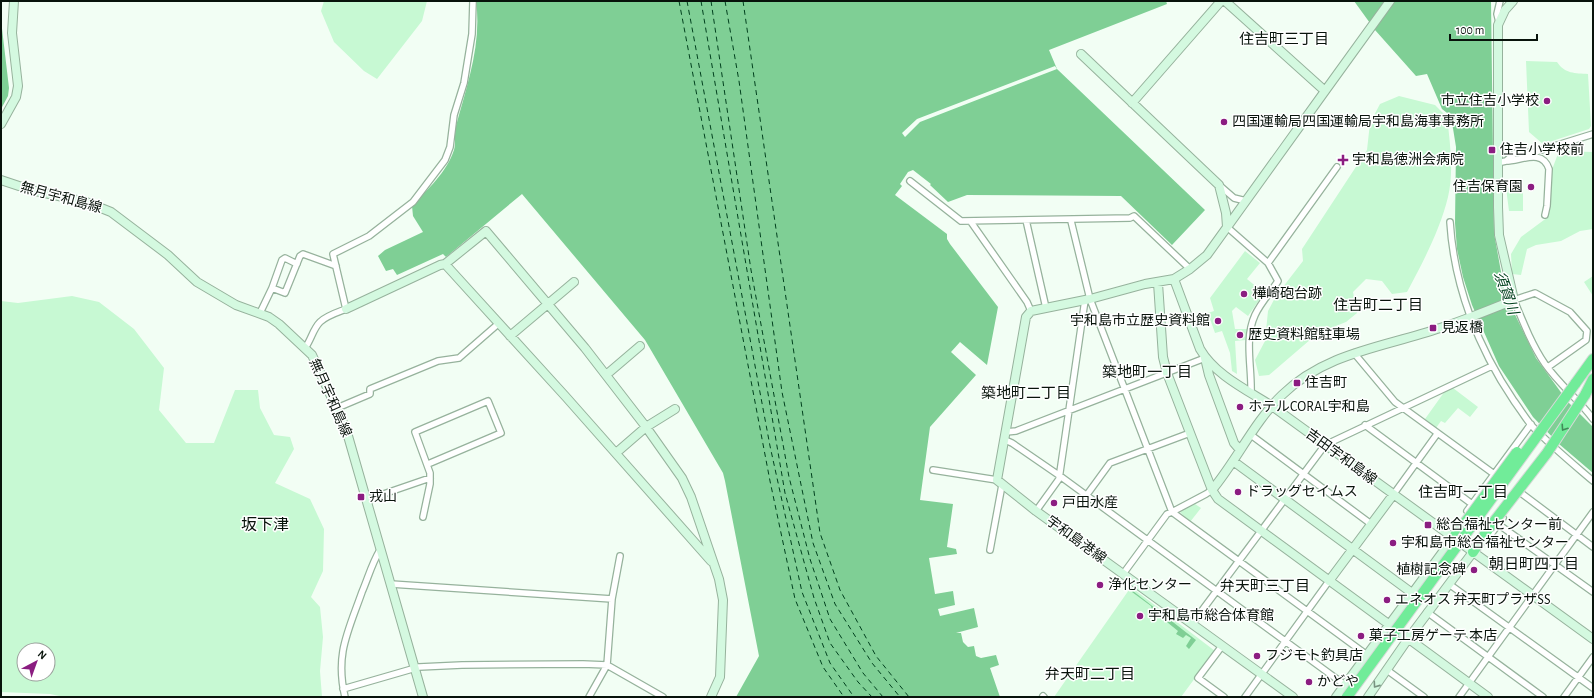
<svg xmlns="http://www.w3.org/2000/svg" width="1594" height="698" viewBox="0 0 1594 698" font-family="'Alegreya Sans','Noto Sans JP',sans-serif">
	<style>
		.green { fill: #c7f9d3; fill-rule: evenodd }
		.water { fill: #7fcf95 }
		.pier { fill: #f2fef4 }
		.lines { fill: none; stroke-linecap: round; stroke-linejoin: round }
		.ferry { stroke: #00401d; stroke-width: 1; stroke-dasharray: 5 4; stroke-linecap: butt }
		.street-casing { stroke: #96b29c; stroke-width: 8 }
		.secondary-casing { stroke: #96b29c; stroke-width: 10 }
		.highway-casing { stroke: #d7d9d8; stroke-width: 12 }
		.street { stroke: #fff; stroke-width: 5.5 }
		.secondary { stroke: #d4f9e0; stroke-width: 8 }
		.highway { stroke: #71ec99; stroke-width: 10 }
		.highway-bridge-casing { stroke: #d7d9d8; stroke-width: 12; stroke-linecap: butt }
		.highway-bridge { stroke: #71ec99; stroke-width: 10 }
		.oneway { stroke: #428a59 }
		.oneway2 { stroke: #789280 }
		.poi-dot { fill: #8b1d81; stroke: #fff; stroke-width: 1.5 }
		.labels { text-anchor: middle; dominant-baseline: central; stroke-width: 3; stroke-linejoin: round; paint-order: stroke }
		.poi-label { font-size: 14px; fill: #08130b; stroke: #fff; text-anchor: start }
		.street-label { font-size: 14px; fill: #08130b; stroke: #fff }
		.neighbourhood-label { font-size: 15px; fill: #08130b; stroke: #fff }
		.water-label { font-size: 15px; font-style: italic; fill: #00401d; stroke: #fff }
		.quarter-label { font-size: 16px; fill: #08130b; stroke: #fff }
	</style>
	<rect width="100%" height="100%" fill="#f2fef4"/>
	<path class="green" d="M324,1h103l-5,20 -45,58 -13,-8 -30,-29 -13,-31z
		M1526,61l31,1c8,12 18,11 31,12l3,52 -2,3 -46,15 -14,-12z
		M1399,96l36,9 12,12c3,25 7,55 1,80 -8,33 -25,65 -41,95l-15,2 -10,-13 -16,-2 -13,13 4,21 -11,9 -28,11 -49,42 -10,1 -4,-16 10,-19 3,-30 8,-15 27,-35 -1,-12 65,-99 3,-27 10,-19z
		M1559,151l34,1v77l-13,2 -19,10 -25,4 -9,4 -6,26 -9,-1 -1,-20 10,-17 27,-20 2,-42z
		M1523,187v24h-14l-3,-23z
		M1245,251l15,12 -13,16 17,14 -16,23 -12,-9 -4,4 3,18h12l-1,11 -11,1 2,33 -5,-3 -2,-18 -8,-22 -7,2 -7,-20 6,-2 -4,-13z
		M1593,276v20l-9,-14z
		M72,296l27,6 35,27 30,39 -5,42 27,33h28l21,-53h23l2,18 14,27 16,2 4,12 -19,34 35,16 14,30 -1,42 -12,26 9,10 3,30 -3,34 2,26h-258l-14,-3 -49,-2v-391l17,2zM24,650h24v24h-24z
		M1453,388l25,19 -8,10 -12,-9 -13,15 -4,-2 -5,7 -11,-9 20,-28z
		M1195,504l6,4 -11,14 -10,-10z
		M1131,587l84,64 -34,46h-127z"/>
	<path class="water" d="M476,1h690l1,3 -118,46 8,19 148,141 -33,35 -51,-49 -154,-1 -19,7 -18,-17 1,-1 -18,-14 -5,2 -8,12 2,2 -7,9 52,39v5l3,5 48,63 -11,58 -27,-23 -9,10 25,23 -46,52 -10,73 33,4 -6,43 9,2 1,5 -28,4 6,36 18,-3 2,14 -17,4 2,7 34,-8 4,19 -22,6h5l2,9 5,5 6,-1 2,10 5,2 15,-3 3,10 -9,3 10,29h-264l23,-41 -34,-175 -2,-8 -78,-133 -123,-146 -76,63 -3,-3 -46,21 -4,-6 -7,2 -8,-15 7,-6 38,-18 -10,-16 -1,-10c15,-16 35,-34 42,-56 2,-7 0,-16 2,-24 11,-41 26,-82 20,-125z
		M1354,1h137l3,232 11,61 31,64 32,44 25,25v46l-34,-29 -26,-27 -34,-51 -27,-61 -9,-28 -6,-28 -2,-26 1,-76 -5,-31 -9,-7 -15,-35 -11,2 -41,-46z
		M1,20l8,68 -1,8 -7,13z
		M1133,591l63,49 -7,9 -3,-3 5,-8 -5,-3 -3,3 -7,-4 2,-3 -26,-21 -1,-4 -19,-14z"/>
	<path class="pier" d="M1055,66l2,3 -137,53 -15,15 -3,-4 15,-14z"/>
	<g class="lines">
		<path class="ferry" d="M679,1l91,480 25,118 28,68 21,30
			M687,1l83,445 32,146 28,71 24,34
			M701,1l84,492 29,105 16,45 28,39 14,15
			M711,1l40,269 38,207 21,82 20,60 33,54 20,24
			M725,1l14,80 43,311 31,151 22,61 37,59 28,34
			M743,1l77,532 20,57 36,66 33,41"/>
		<g class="street-casing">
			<path id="street" d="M1499,22l-2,-8 3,-13
				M1506,161c15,0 36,-13 43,8l-2,37 -2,9
				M1497,163l9,-2 9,-8 20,-1 58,-18
				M910,181l51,40 169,-3 4,-2 56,53
				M1219,185l15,13 12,3
				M1026,220l20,88
				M1071,221l19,78 82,213 -5,2 -44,60
				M971,222l56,80 4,9
				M1450,222c4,64 28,126 64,179 6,8 11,17 18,25 19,20 40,37 61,55
				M1227,227l41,36 10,18c-7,11 -17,21 -23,34 -11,24 -3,52 -4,78
				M1268,263l69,-96
				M272,288l10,-28 3,-2 12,6
				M260,313l12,-25 13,5 15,-37 3,-2 33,12
				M305,348c6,-8 8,-19 15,-26 6,-6 18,-10 26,-13l-13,-55 36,-18 44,-34 32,-42 5,-13 4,-32 10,-32 8,-49 1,-33
				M1354,353l41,49 99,72
				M1548,367l38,-27 1,-9 -17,-19 -35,-19 -21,7c9,22 18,45 31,64 14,20 34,36 48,55
				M337,408l33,-14v-5l68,-28 21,-3 39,-34
				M1365,425l107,79
				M1006,432l10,-1 189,-73
				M1251,435l120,89
				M1005,440l7,3 48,33 285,209
				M933,470l64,10
				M1212,490l-6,4 -34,18 195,143
				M1521,493l72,54
				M1393,495l44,-61
				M1086,496l24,-33 80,-30
				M366,500l64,-22
				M1036,511l23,-32 26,-179
				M1467,511l64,-87
				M423,517l7,-33v-11l-15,-41 73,-31 13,32 -73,31
				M1498,524l95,68
				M1488,538l15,-20
				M990,550l12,-65
				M391,584l221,15
				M1449,584l144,104
				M1427,612l116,85
				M1192,624l133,-179 167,-79
				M1222,646l-24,32 26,19
				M1387,670l37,27
				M343,689l76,-22 43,-2 121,-1 24,1 56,32
				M1043,696l1,1
				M345,697c-10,-43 3,-65 17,-105 6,-14 10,-29 18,-42
				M589,697l18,-32 5,-66 8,-43
				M1245,697l84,-116
				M1459,697l134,-185
				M1564,697l29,-40"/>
		</g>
		<g class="secondary-casing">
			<path id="secondary" d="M1225,1l100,90 -118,164 -17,14 -16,10 26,70c15,26 47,41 72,57l321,233
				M1081,54l138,131 7,28 1,14
				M1325,91l65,-90
				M1132,103l89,-102
				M1,124l15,-27 2,-11 -6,-53 2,-32
				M1,180l30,10 55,12 25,10 57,43 29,27 39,23 33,12 10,7 33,31 34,74 77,268
				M445,264l121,133 145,164
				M1174,279l-29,5 -55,15 -59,12 -5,6 -29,163 39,31 257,186
				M1158,283l5,74 4,16 45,117
				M346,309l94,-44 5,-1 41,-33 99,117 61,79 36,51 9,19 28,82 4,21 -3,77 -9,20
				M510,336l64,-54
				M1205,358l4,17 25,68 6,7
				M606,375l34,-29
				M616,453l30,-26 29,-18
				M1233,461l179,132
				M1329,581l64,-86
				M1336,697l117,-159
				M1368,697l40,-58 65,-87
				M1488,697l-270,-198 -6,-9c25,-30 42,-68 70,-95 44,-43 103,-48 158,-67 25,-8 49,-18 74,-28l-15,-65 -1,-28v-182l7,-15 8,-9"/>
		</g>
		<g class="highway-casing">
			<path id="highway" d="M1575,384l18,-25
				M1585,395l8,-16
				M1453,538l17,-22
				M1473,552l16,-24"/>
		</g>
		<use href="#street" class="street"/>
		<use href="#secondary" class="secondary"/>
		<use href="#highway" class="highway"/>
		<g class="highway-bridge-casing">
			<path id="highway-bridge" d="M1470,516l47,-64
				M1489,528l58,-75 38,-58
				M1347,697l228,-313"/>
		</g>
		<use href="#highway-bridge" class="highway-bridge"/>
	</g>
	<defs><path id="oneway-chevron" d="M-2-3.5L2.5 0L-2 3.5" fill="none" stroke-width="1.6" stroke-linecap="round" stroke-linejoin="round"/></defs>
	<use class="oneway" href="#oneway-chevron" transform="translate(1564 428) rotate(124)"/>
	<use class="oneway2" href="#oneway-chevron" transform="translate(1376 685) rotate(125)"/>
	<g class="poi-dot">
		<circle cx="1547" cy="101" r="4"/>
		<circle cx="1224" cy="122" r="4"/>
		<rect x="1488" y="146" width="8" height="8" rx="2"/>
		<path d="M1341 154h4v4h4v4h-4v4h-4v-4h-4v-4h4z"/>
		<circle cx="1531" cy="187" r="4"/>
		<circle cx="1244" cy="294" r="4"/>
		<circle cx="1218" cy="321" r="4"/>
		<rect x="1429" y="324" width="8" height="8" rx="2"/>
		<circle cx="1240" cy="335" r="4"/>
		<rect x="1293" y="379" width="8" height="8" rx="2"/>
		<circle cx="1240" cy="407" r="4"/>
		<circle cx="1238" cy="492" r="4"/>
		<rect x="357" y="493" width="8" height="8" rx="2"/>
		<circle cx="1054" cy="503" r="4"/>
		<rect x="1424" y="521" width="8" height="8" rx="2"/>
		<circle cx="1393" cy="543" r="4"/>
		<circle cx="1474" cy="570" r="4"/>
		<circle cx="1100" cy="585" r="4"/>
		<circle cx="1387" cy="600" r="4"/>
		<circle cx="1140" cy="616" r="4"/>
		<circle cx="1361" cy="636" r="4"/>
		<circle cx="1257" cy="656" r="4"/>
		<circle cx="1309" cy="682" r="4"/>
	</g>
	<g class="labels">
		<g class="poi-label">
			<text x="1539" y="101" text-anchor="end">市立住吉小学校</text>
			<text x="1232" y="122">四国運輸局四国運輸局宇和島海事事務所</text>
			<text x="1500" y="150">住吉小学校前</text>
			<text x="1352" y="160">宇和島徳洲会病院</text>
			<text x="1523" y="187" text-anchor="end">住吉保育園</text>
			<text x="1252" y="294">樺崎砲台跡</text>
			<text x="1210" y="321" text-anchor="end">宇和島市立歴史資料館</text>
			<text x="1441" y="328">見返橋</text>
			<text x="1248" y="335">歴史資料館駐車場</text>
			<text x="1305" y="383">住吉町</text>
			<text x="1248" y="407">ホテルCORAL宇和島</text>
			<text x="1246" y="492">ドラッグセイムス</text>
			<text x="369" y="497">戎山</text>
			<text x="1062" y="503">戸田水産</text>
			<text x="1436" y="525">総合福祉センター前</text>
			<text x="1401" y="543">宇和島市総合福祉センター</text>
			<text x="1466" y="570" text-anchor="end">植樹記念碑</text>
			<text x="1108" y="585">浄化センター</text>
			<text x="1395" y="600">エネオス 弁天町プラザSS</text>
			<text x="1148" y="616">宇和島市総合体育館</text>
			<text x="1369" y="636">菓子工房ゲーテ 本店</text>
			<text x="1265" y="656">フジモト釣具店</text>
			<text x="1317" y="682">かどや</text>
		</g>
		<g class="street-label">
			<text transform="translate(61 198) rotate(15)">無月宇和島線</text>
			<text transform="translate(330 398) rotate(66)">無月宇和島線</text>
			<text transform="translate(1341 457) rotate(36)">吉田宇和島線</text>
			<text transform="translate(1076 540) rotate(36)">宇和島港線</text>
		</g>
		<g class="neighbourhood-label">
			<text x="1284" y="39">住吉町三丁目</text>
			<text x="1378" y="305">住吉町二丁目</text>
			<text x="1147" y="372">築地町一丁目</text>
			<text x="1026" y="393">築地町二丁目</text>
			<text x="1463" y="492">住吉町一丁目</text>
			<text x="1534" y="564">朝日町四丁目</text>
			<text x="1265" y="586">弁天町三丁目</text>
			<text x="1090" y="674">弁天町二丁目</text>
		</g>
		<g class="water-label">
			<text transform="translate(1506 293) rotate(70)">須賀川</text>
		</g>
		<g class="quarter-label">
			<text x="265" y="525">坂下津</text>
		</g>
	</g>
	<rect width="1594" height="698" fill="none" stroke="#08130b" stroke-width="4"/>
	<g transform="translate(36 662) rotate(41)"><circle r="19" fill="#ffffff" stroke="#9ca19d"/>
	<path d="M0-3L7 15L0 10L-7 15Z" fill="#8b1d81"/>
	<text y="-6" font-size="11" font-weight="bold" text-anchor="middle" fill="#08130b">N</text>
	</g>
	<path d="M1450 34v6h87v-6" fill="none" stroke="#08130b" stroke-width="2"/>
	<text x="1456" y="34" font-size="12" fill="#08130b" stroke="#ffffff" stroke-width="3" paint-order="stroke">100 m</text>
</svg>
